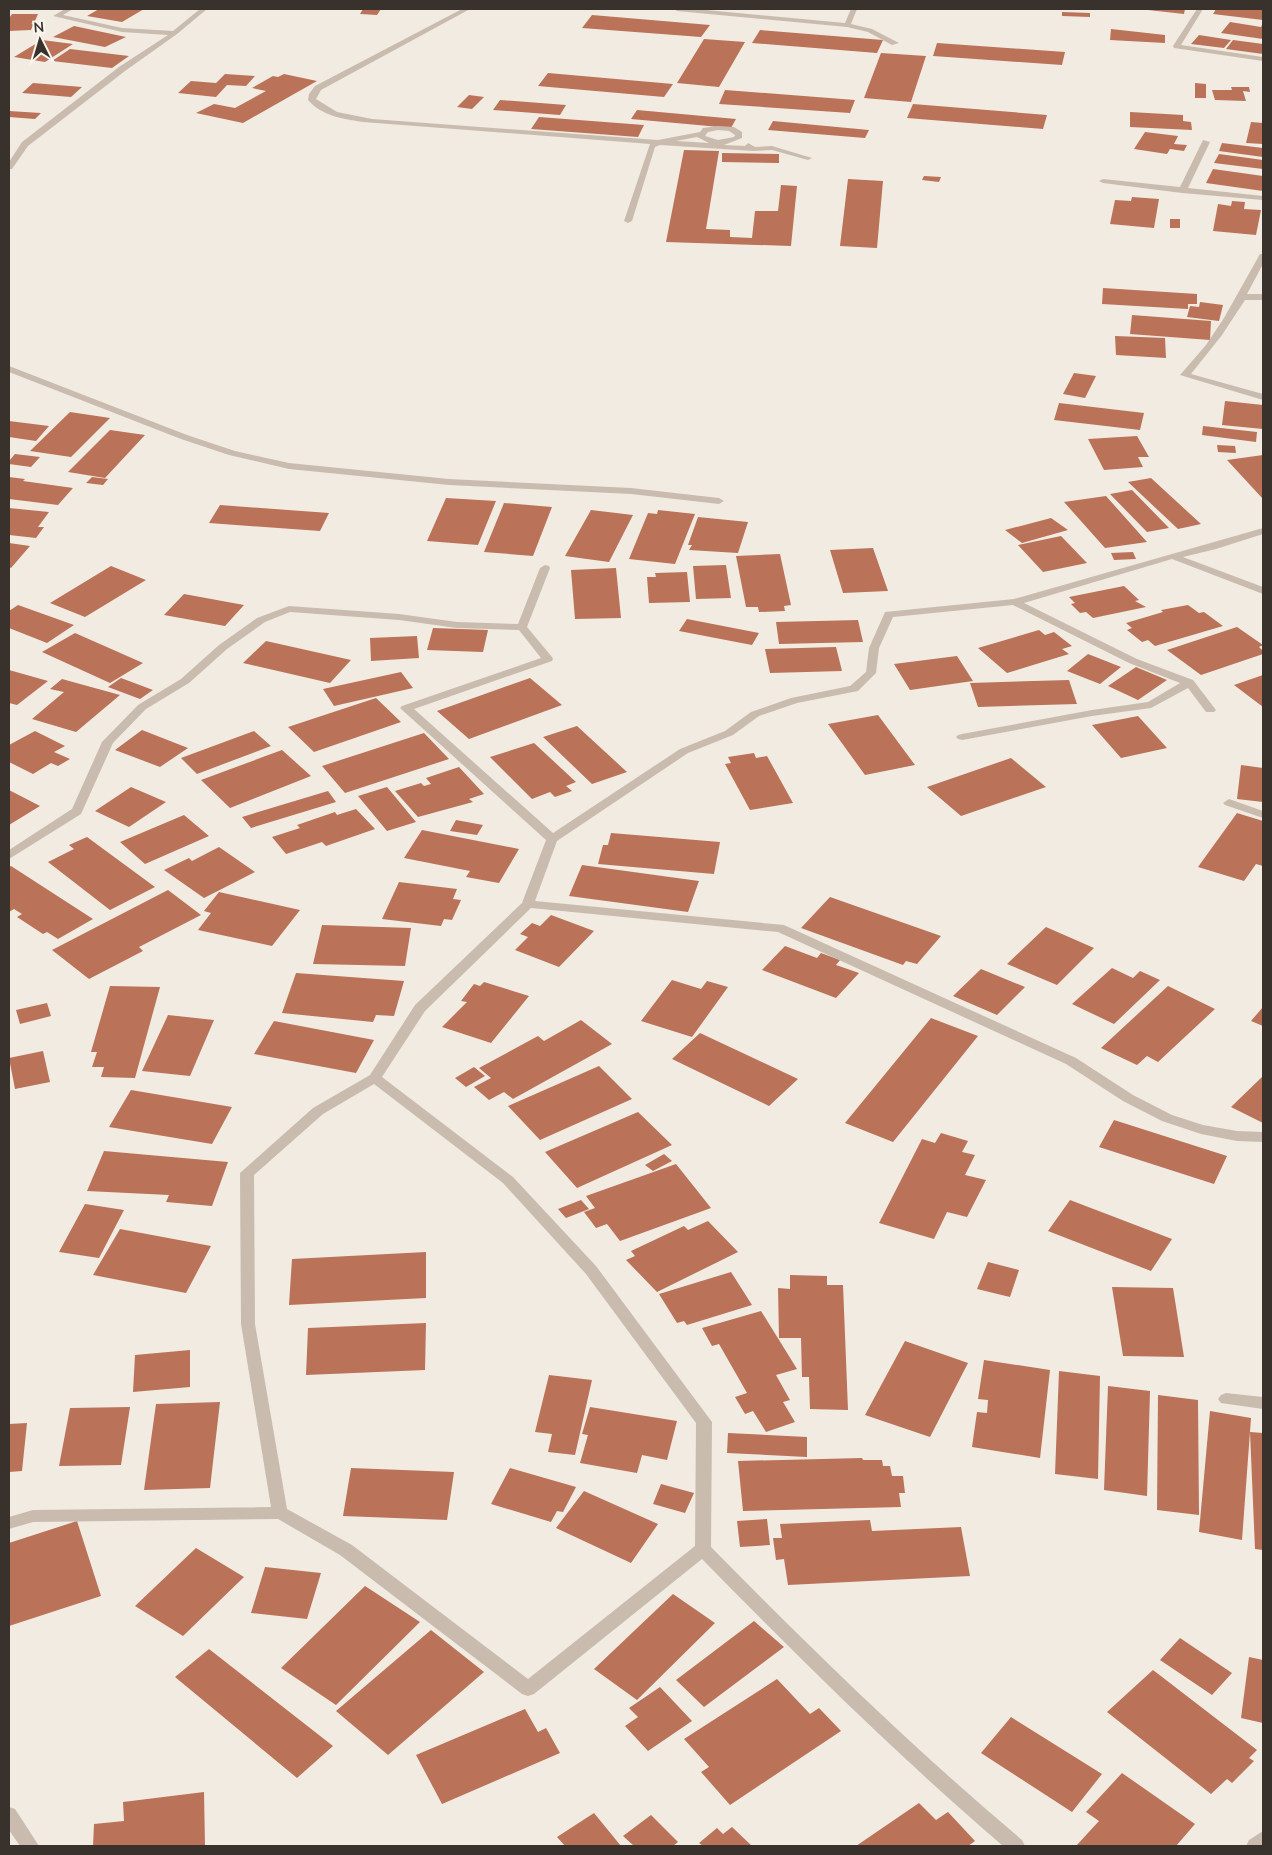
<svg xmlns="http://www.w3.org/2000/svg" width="1272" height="1855" viewBox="0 0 1272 1855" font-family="Mulish,sans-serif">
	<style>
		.building { fill: #ba7258 }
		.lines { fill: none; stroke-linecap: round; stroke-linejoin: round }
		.street { fill: #c9bcaf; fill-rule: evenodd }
	</style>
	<rect width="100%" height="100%" fill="#f2ebe2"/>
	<path class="building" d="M99,9h45l-22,13 -35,-6z
		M363,9h18l-4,6 -17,-1z
		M1139,9h46l-1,5z
		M1216,9h47v11l-50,-6z
		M1062,12l28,1v4l-28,-1z
		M12,14h26l-7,16 -22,1v-13z
		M592,15l118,10 -9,12 -119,-9z
		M1230,22l31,5 2,-4v16l-42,-6z
		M74,26l52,11 -21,10 -52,-10z
		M1111,29l54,6v8l-55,-3z
		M760,30l123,10 -6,13 -125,-10z
		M1199,35l32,5 -7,8 -33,-4z
		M704,39l41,3 -26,45 -42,-4z
		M42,40l31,4 -28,18 -31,-5z
		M1233,40l30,4v10l-37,-5z
		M937,43l128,9 -3,13 -129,-9z
		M70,49l59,7 -17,12 -60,-7z
		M881,53l45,3 -15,46 -47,-4z
		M548,73l125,11 -9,13 -126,-11z
		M225,74l30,2 -9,10 -19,-1 -11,12 -38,-4 13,-12 25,2z
		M284,74l33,7 -74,42 -47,-10 18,-9 21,4 31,-17 -14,-3 21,-12 5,1z
		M33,83l49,4 -11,10 -49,-4z
		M1195,83l11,1v14h-11z
		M1231,87h18l1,5 -7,-1 3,10 -31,-1 -3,-10h20z
		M725,90l130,10 -5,13 -131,-9z
		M469,95l15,2 -12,12 -15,-2z
		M500,100l66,5 -6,10 -67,-5z
		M913,104l134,11 -4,14 -136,-11z
		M637,110l99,9 -5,9 -100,-9z
		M9,111l32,2 -6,6 -26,-2z
		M1130,112l53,3v6l8,1 1,8 -62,-3z
		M539,117l105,8 -6,12 -107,-8z
		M773,121l96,9 -4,8 -97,-8z
		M1251,122l12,1v21l-17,-1z
		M1145,132l33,4 -4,8 13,1 -3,6 -14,-2 -3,5 -33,-5z
		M1222,143l41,5v9l-44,-6z
		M684,150l35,1 -13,78 24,1v7l22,1 3,-27h23l3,-26 16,1 -6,60 -125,-4z
		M722,153l57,1v9l-57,-1z
		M1219,154l44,6v9l-49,-6z
		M1213,169l50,7v15l-57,-8z
		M924,176l17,1 -2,5 -17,-2z
		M848,179l35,2 -6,67 -37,-2z
		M1132,197l27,2 -5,29 -44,-4 5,-24 16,1z
		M1232,201l13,1 -1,7 17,1 -5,25 -43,-4 5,-27 13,2z
		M1170,219h10v9h-10z
		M1103,288l94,6v10h-9v5l-86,-5z
		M1200,302l23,3 -4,16 -32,-4 3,-11 9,1z
		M1132,315l79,6 -1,19 -80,-6z
		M1115,336l50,2 1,20 -50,-3z
		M1074,373l22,3 -11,22 -22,-4z
		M1225,401l38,4v24l-41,-4z
		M1059,403l85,10 -4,17 -86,-10z
		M70,412l40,6 -39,39 -41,-6z
		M9,421l40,5 -13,15 -27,-4z
		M1203,426l54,6 -1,10 -54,-7z
		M110,430l35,5 -40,43 -37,-6z
		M1137,436l12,21h-11l5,10 -39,3 -16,-31z
		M1217,445l18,1 1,7 -18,-1z
		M15,454l25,3 -9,10 -22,-3v-3z
		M1263,455v44l-36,-39z
		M9,477l16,2 -2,2 50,7 -15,17 -49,-6z
		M92,477l16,2 -5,6 -17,-2z
		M1151,478l50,46 -23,5 -50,-47z
		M1132,490l37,38 -22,4 -37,-38z
		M1106,496l41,46 -42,6 -41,-46z
		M446,498l50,3 -18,44 -51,-4z
		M504,503l48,4 -19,49 -49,-4z
		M220,505l109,8 -9,18 -111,-8z
		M9,508l40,4 -11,15h6l-8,11 -27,-3z
		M591,510l42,5 -24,47 -44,-6z
		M658,510l37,4 -20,50 -46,-5 19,-46 9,1z
		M698,517l50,5 -10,31 -49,-3 3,-5h-4z
		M1051,518l17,12 -46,13 -17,-13z
		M1061,536l26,27 -44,9 -25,-27z
		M9,543l21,3 -19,22 -2,-1z
		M873,548l15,43 -45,2 -13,-43z
		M1133,552l3,7 -22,1 -3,-7z
		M780,554l11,51 -7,1 1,5 -26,1 -1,-5h-12l-10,-51z
		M726,565l5,33 -35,1 -3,-33z
		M111,566l35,14 -61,37 -35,-14z
		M616,568l5,50 -46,1 -4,-49z
		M687,572l3,30 -41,1 -2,-26h9l-1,-4z
		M1124,586l15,14 -4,1 11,6 -53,11 -7,-6 -6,1 -9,-9 4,-1 -6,-6z
		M184,594l60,11 -19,21 -61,-11z
		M18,605l56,20 -27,18 -38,-15v-17z
		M1188,605l11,8 5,-1 19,14 -68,20 -7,-6 -6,2 -15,-12 5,-2 -6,-5 37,-11 -2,-2z
		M687,619l72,14 -7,12 -73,-14z
		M858,620l5,22 -84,2 -3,-22z
		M1237,627l26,18 -4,2 4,4v3l-62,21 -34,-25z
		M433,628l55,2 -5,22 -56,-2z
		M1039,630l6,5 9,-3 18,14 -10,3 7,5 -62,19 -29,-25z
		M75,633l68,30 -33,20 -68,-31z
		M417,636l2,22 -48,3 -1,-23z
		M266,641l85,19 -21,23 -87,-20z
		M836,647l6,24 -72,2 -5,-24z
		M1088,654l33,13 -21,17 -33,-13z
		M957,656l16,25 -63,9 -16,-26z
		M1136,667l31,13 -29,20 -30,-14z
		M9,670l39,11 -31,24 -8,-2z
		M401,672l12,16 -79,18 -11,-17z
		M1263,675v32l-29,-22z
		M121,678l32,12 -13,9 -32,-12z
		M530,678l32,27 -93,34 -32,-28z
		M62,679l58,16 -44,37 -44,-13 32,-27 -14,-3z
		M1069,680l8,24 -99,3 -8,-24z
		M376,698l25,24 -87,30 -26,-25z
		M878,715l37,50 -50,10 -37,-51z
		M1138,716l29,32 -46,10 -29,-33z
		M577,726l50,46 -35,12 -49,-47z
		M142,730l46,18 -28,19 -45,-17z
		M35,731l30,15 -11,6 16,7 -12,7 -7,-3 -18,11 -24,-12v-17z
		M254,731l17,15 -74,28 -16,-16z
		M424,733l25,26 -104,34 -23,-27z
		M534,743l42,39 -10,4 6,5 -17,6 -5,-5 -18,7 -42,-42z
		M282,750l29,26 -81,32 -29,-28z
		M754,753l2,5 11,-2 26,47 -43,7 -25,-46 6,-1 -3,-6z
		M1011,758l35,29 -85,29 -34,-29z
		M1241,765l22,3v34l-26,-3z
		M459,767l25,27 -15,5 4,3 -55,15 -23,-26 26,-8 3,3 7,-2 -5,-6z
		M131,787l35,15 -37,25 -34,-16z
		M387,787l29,35 -29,9 -29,-35z
		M9,790l31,16 -31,19z
		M328,791l8,11 -85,26 -9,-11z
		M356,809l19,20 -49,17 -4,-4 -36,12 -14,-17 28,-9 -3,-3 38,-13 2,3z
		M1237,813l26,8v45l-7,-2 -12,17 -46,-14z
		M184,815l25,21 -64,28 -25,-22z
		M456,820l27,5 -6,10 -27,-4z
		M422,830l97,19 -20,34 -33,-6 4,-6 -66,-13z
		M611,833l109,9 -6,32 -116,-10 5,-19h5z
		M87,837l68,50 -45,23 -62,-48 26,-13 -5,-4z
		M219,847l36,25 -51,26 -40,-28 25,-12 3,3z
		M582,865l117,16 -11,31 -119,-16z
		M11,866l82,53 -35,20 -11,-7 -4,2 -26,-17 5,-3 -8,-5 -5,3v-45z
		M399,882l58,7 -4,10 8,1 -9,20 -8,-1 -3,7 -59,-7z
		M168,890l33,25 -62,32 4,4 -54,28 -37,-29z
		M219,892l81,18 -28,36 -74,-16 13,-17 -7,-2z
		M830,897l111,39 -24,28 -11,-3 -3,4 -102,-37z
		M551,915l43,16 -35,36 -44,-17 13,-13 -8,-3 12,-11 8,3z
		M322,925l89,3 -6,38 -92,-2z
		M1046,927l48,21 -37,37 -50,-21z
		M785,946l32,12 4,-5 19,7 -4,5 23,8 -23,25 -74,-28z
		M1112,968l21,10 7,-7 20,9 -46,44 -42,-20z
		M981,969l44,18 -28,28 -44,-19z
		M296,973l108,8 -10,35 -18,-1 -3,7 -91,-9z
		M672,980l29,9 6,-8 21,6 -36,50 -51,-16z
		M484,982l45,14 -38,47 -49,-16 25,-25 -6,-1 13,-17 6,2z
		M110,986l50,1 -25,91 -34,-1 3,-10h-12l5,-15h-6z
		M1168,986l47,23 -57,53 -11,-6 -10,9 -36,-17z
		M47,1003l4,13 -31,8 -4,-14z
		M1263,1007v19l-12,-5z
		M168,1015l46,5 -24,56 -48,-5z
		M931,1018l47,18 -85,106 -48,-19z
		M581,1020l31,24 -99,55 -9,-7 -15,8 -15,-13 17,-9 -12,-10 59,-32 6,5z
		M274,1021l100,19 -18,33 -102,-19z
		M700,1033l98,46 -29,27 -97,-47z
		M43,1051l7,31 -35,7 -6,-31z
		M599,1066l33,33 -92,41 -32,-34z
		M474,1067l11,9 -19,11 -11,-9z
		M1263,1076v47l-32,-16z
		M131,1090l101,17 -20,37 -103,-17z
		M638,1112l34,33 -95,43 -32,-36z
		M1114,1120l113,36 -13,28 -115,-37z
		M941,1133l27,8 -6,11 13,3 -10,20 21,5 -19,37 -20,-5 -13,27 -55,-16 43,-84 13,4z
		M104,1151l124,11 -16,44 -46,-4 3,-7 -82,-4z
		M664,1154l8,7 -19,10 -8,-6z
		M676,1164l35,44 -91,33 -13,-17 -11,4 -12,-16 11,-4 -9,-12z
		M581,1200l8,9 -23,9 -8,-9z
		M1070,1200l102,39 -21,32 -103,-40z
		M85,1204l39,6 -25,48 -40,-6z
		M708,1221l30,31 -81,40 -31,-32 9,-4 -4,-5 53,-25 4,4z
		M120,1229l91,17 -25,47 -93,-18z
		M426,1252v46l-137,7 3,-46z
		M988,1262l31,8 -9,27 -33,-8z
		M731,1272l21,33 -65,20 -3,-4 -7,2 -18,-29z
		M790,1275l37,1v9h16l5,125 -38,-1 -1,-32h-7l-1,-39h-22l-1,-50 12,1z
		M1112,1287l61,1 11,69 -61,-1z
		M761,1311l36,58 -21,6 14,25 -7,2 12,20 -29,10 -13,-21 -8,3 -10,-17 12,-4 -28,-49 -7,2 -10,-18z
		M426,1323l-1,47 -119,5 2,-47z
		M905,1341l63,22 -38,74 -65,-22z
		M190,1350v37l-57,5 2,-37z
		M984,1360l66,10 -10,88 -68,-11 5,-35 10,1 1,-13 -10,-1z
		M1059,1371l41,5 -2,103 -43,-5z
		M549,1375l43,5 -17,75 -27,-3 4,-18 -17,-2z
		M1108,1386l42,5 -3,105 -43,-6z
		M1158,1395l40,5 1,115 -42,-5z
		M220,1402l-10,86 -66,2 12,-86z
		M130,1407l-9,58 -62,1 11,-58z
		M590,1407l87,14 -10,39 -25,-5 -5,18 -57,-10 8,-28 -6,-1z
		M1210,1411l41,7 -9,122 -43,-8z
		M27,1423l-5,48 -13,1v-48z
		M1250,1432l13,1v117l-8,-1z
		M728,1433l79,4v20l-80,-4z
		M862,1458l1,2h19l1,6h7l2,10h11l2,17h-6l2,14 -158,4 -5,-50z
		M351,1468l103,4 -7,48 -104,-4z
		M510,1468l66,19 -13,25 -6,-1 -6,11 -60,-18z
		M661,1484l33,9 -9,20 -32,-9z
		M584,1491l74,33 -27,39 -75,-35z
		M767,1519l3,26 -30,2 -3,-26z
		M870,1520l2,11 89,-4 9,49 -182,9 -4,-26 -8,1 -3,-22h9l-2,-14z
		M77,1521l24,75 -92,30v-83z
		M196,1548l48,29 -61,59 -48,-30z
		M265,1567l56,6 -14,46 -56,-6z
		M365,1586l55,36 -84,83 -55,-37z
		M673,1594l42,29 -78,77 -43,-31z
		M754,1621l30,26 -80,60 -28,-27z
		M431,1630l53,42 -96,83 -52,-44z
		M1180,1638l52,35 -20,22 -52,-35z
		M209,1649l124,97 -36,32 -122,-101z
		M1249,1657l14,3v63l-22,-5z
		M1153,1670l104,80 -8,8 5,3 -22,22 -5,-4 -16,15 -104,-82z
		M777,1679l33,35 9,-6 22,23 -111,74 -29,-33 8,-5 -25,-28z
		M660,1687l32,34 -44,30 -23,-25 13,-9 -9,-9z
		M525,1709l13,23 8,-4 14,25 -118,51 -26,-49z
		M1011,1717l91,57 -30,38 -91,-59z
		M1122,1773l73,51 -19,22h-100l23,-25 -13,-9z
		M204,1792l1,54h-112l1,-22 30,-3 -1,-19z
		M919,1803l17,17 12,-8 27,29 -7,5h-112z
		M594,1813l27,33h-56l-8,-9z
		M651,1815l27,27 -5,4h-39l-11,-10z
		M732,1827l20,19h-49l-4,-3 18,-15 6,6z"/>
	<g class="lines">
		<path class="street" d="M65,9h8l-10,6 59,13 51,3 27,-22h7l-30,25 -52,37 -97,75 -16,23h-3v-7l13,-20 97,-75 49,-32 -46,-3 -69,-16z
			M462,9h8l-149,81 -5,9 21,13 35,7 286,21 42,-8 3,-4 15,-2 16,1 8,5v6l-18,7 21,1 3,-3 7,4 17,-1 40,12 -4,2 -36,-10 -19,1 -93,-6 -5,2 -23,74 -4,2 -4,-2 26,-77 -287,-22c-20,-3 -41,-6 -55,-22l1,-6 6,-8zM718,130l11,1 6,4 -1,2 -16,3 -13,-4 3,-4zM697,137l12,6 -33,-2z
			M674,9h22l149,14 6,-14h6l-6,15 21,5 27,14 -7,2 -24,-13 -21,-5 -170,-16z
			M1197,9h6l-22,36 82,12v4l-89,-13 -1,-2z
			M1203,140l7,2 -22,46 75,8v4l-81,-7 -79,-10 -4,-2 4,-2 77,8z
			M1260,254h3v10l-16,30h16v6h-18l-23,35 -31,39 72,20v6l-83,-25 26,-30 18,-27z
			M9,366l178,69 48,16 54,12 160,16 182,9 88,10 5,3 -5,3 -88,-10 -182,-9 -160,-16 -60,-14 -48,-16 -172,-67z
			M1263,528v6l-47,15 -33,8 80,30v7l-91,-35 -148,44 113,56 56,21 23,30 -2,2h-8l-18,-24 -37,20 -59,8 -130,24 -4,-1 -2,-2 2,-2 4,-1 130,-24 56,-8 32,-19 -51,-20 -116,-58 -120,12 -14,31 -3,25 -18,18 -61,12 -38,13 -26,19 -45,18 -131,88 -22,60 249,24 292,133 57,37 39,20 31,10 34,6 26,1v10l-26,-1 -36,-7 -39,-13 -39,-20 -57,-37 -288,-132 -247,-24 -106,103 -43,66 131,100 83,89 113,152 3,4 -1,125c100,102 202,201 311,293l3,6h-22c-105,-90 -204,-188 -301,-287l-168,135 -6,2 -6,-2 -182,-139 -62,-36 -245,3 -24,7v-12l24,-7 238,-3 -30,-183 -1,-151 73,-65 57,-33 45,-70 107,-102 24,-63 -146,-132 2,-2 139,-48 -22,-28 -62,-2 -58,-8 -109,-8 -25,10 -38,27 -38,34 -43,26 -33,34 -32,71 -72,45v-9l63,-41 30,-67 36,-37 43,-26 38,-34 38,-27 32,-12 110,8 58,8 61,2 22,-56 5,-3 4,1 1,2 -23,59 25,30 1,2 -1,2 -138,48 139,124 127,-84 45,-18 26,-19 40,-14 59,-12 16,-14 3,-24 16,-36 129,-13zM374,1084l129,99 83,91 110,149 -1,123 -167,133 -176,-134 -65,-36 -32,-185 -1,-149 69,-61z
			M1229,799l34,12v7l-38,-13 -2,-2z
			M1226,1393l37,4v12l-42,-6 -3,-4 3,-4z
			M9,1807l6,2 24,37h-19l-11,-16z
			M1263,1831v15h-17l3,-6z"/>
	</g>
	<rect width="1272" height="1855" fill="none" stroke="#39312c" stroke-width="20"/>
	<g transform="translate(40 40) rotate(355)" stroke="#f9f5ef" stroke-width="4" paint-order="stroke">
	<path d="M0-4L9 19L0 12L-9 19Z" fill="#39312c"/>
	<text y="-8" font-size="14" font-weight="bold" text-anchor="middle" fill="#39312c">N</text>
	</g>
</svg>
